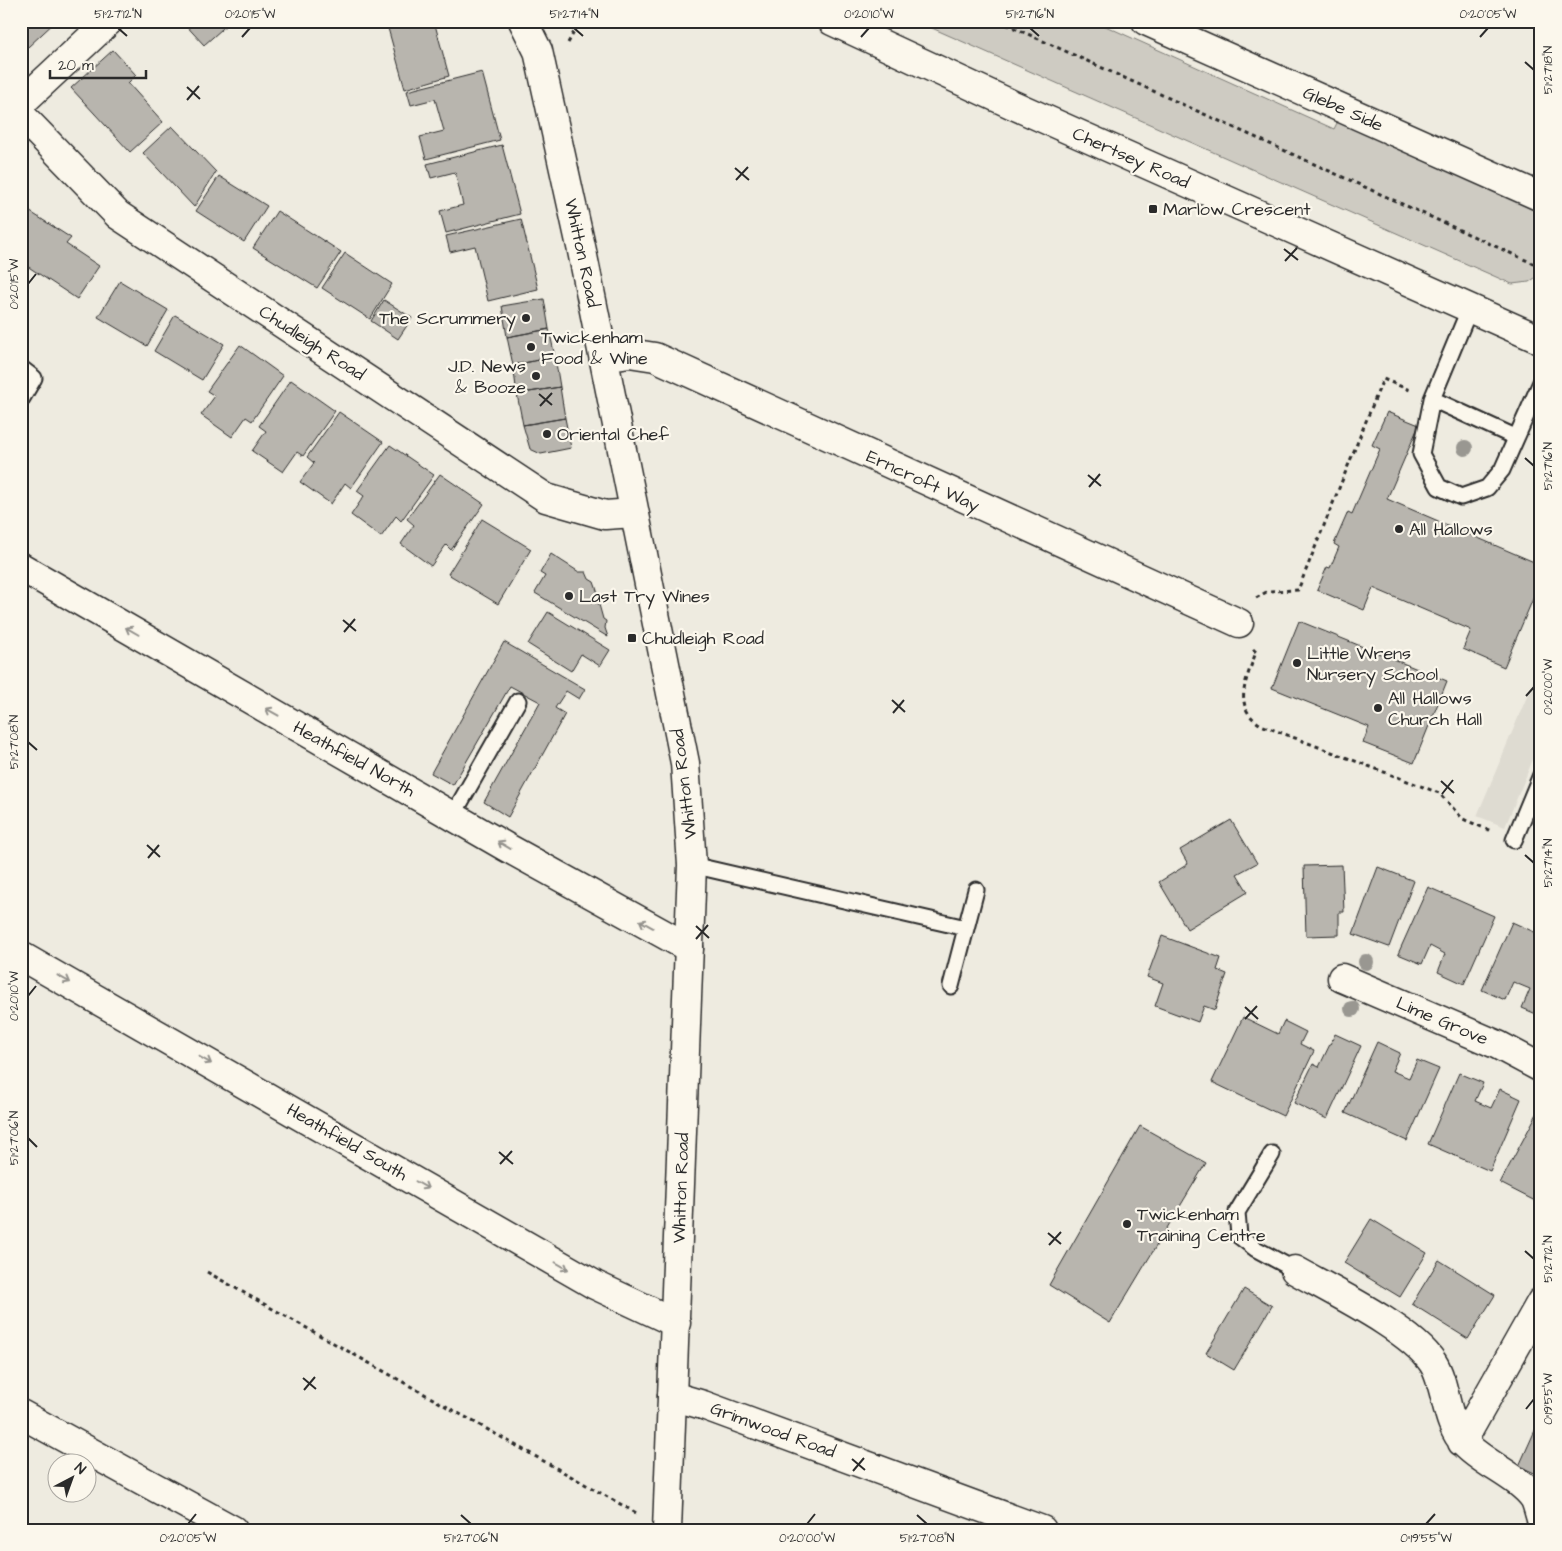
<svg xmlns="http://www.w3.org/2000/svg" width="1562" height="1551" viewBox="0 0 1562 1551" font-family="'Architects Daughter',sans-serif">
	<style>
		.built { fill: #dedbd1 }
		.green { fill: #cecbc2; stroke: #7c7b76 }
		.building { fill: #b8b5ae; stroke: #2b2b2b }
		.lines { fill: none; stroke-linecap: round; stroke-linejoin: round }
		.lane-casing { stroke: #2b2b2b; stroke-width: 19 }
		.street-casing { stroke: #2b2b2b; stroke-width: 31 }
		.secondary-casing { stroke: #2b2b2b; stroke-width: 31 }
		.highway-casing { stroke: #2b2b2b; stroke-width: 31 }
		.path { stroke: #2b2b2b; stroke-width: 3; stroke-dasharray: 4 4; stroke-linecap: butt }
		.lane { stroke: #fbf7ec; stroke-width: 15 }
		.street { stroke: #fbf7ec; stroke-width: 28 }
		.secondary { stroke: #fbf7ec; stroke-width: 28 }
		.highway { stroke: #fbf7ec; stroke-width: 28 }
		.tree { fill: #999791 }
		.oneway { stroke: #93918c }
		.ticks { fill: none; stroke: #2b2b2b; stroke-width: 2 }
		.poi-dot { fill: #2b2b2b; stroke: #fbf7ec; stroke-width: 2 }
		.labels { text-anchor: middle; dominant-baseline: central; stroke-width: 4.5; stroke-linejoin: round; paint-order: stroke }
		.street-label { font-size: 18px; fill: #2b2b2b; stroke: #fbf7ec }
		.poi-label { font-size: 18px; fill: #2b2b2b; stroke: #fbf7ec; text-anchor: start }
		.neatline { fill: none; stroke: #2b2b2b; stroke-width: 2 }
		.ticks-label { font-size: 12px; text-anchor: middle; fill: #2b2b2b }
	</style>
	<rect width="100%" height="100%" fill="#eeebe0"/>
	<filter id="ink" filterUnits="userSpaceOnUse"><feTurbulence type="fractalNoise" baseFrequency=".02" numOctaves="2"/><feDisplacementMap in="SourceGraphic" scale="10" xChannelSelector="R" yChannelSelector="G"/><feConvolveMatrix kernelMatrix="1 2 1 2 8 2 1 2 1" color-interpolation-filters="sRGB"/></filter>
	<g filter="url(#ink)">
		<path class="built" d="M1541,663v77l-36,87 -28,-11z"/>
		<path class="green" d="M916,21h186l-1,3 233,105 4,-8 203,86v67l-12,8 -17,2z"/>
		<path class="building" d="M21,21h35l-28,26 -7,-7z
			M182,21h49l-27,24z
			M386,21h48l15,55 -44,13z
			M113,50l23,25 -8,8 35,39 -33,30 -59,-64z
			M482,72l18,68 -74,19 -6,-22 24,-6 -9,-32 -24,6 -4,-14z
			M172,126l44,46 -22,35 -51,-54z
			M502,145l18,69 -74,19 -6,-22 23,-6 -8,-33 -24,6 -4,-14z
			M219,176l48,30 -23,36 -48,-31z
			M21,206l50,32 -5,6 33,22 -22,33 -56,-37z
			M277,211l64,41 -24,36 -64,-40z
			M521,219l17,70 -50,12 -13,-55 -25,6 -4,-16z
			M345,253l47,31 -22,35 -48,-31z
			M120,281l48,29 -21,36 -49,-29z
			M544,299l5,30 -42,8 -5,-31z
			M384,300l28,18 -14,21 -27,-18z
			M175,315l49,29 -22,36 -48,-29z
			M549,329l6,28 -42,8 -6,-28z
			M240,345l43,31 -31,45 -6,-4 -14,20 -31,-22 14,-19 -8,-5z
			M555,357l5,30 -43,7 -4,-29z
			M291,380l44,31 -32,45 -6,-4 -14,20 -31,-21 14,-20 -7,-5z
			M560,387l5,31 -42,7 -6,-31z
			M339,412l44,30 -32,46 -6,-5 -14,21 -31,-22 14,-19 -7,-6z
			M1387,412l32,13 -32,74 154,66v15l-37,87 -41,-18 8,-19 -98,-42 -9,22 -47,-20 10,-23 3,1 9,-21 -5,-3 14,-32 4,2 28,-65 -8,-4z
			M565,418l6,30 -30,6 -11,-5 -7,-24z
			M390,445l44,30 -33,46 -5,-5 -15,21 -30,-22 13,-19 -7,-5z
			M440,474l44,30 -33,46 -5,-5 -15,21 -30,-22 13,-19 -7,-6z
			M482,519l49,30 -33,55 -50,-30z
			M551,554l28,18h7l3,7 5,3 6,17 -2,2 5,18 3,2 -1,7 3,9 -73,-44 10,-17 -5,-3z
			M548,612l62,38 -10,16 -19,-12 -10,17 -43,-27z
			M1299,621l148,60 -33,82 -51,-20 6,-16 -97,-39z
			M504,642l81,47 -6,10 -13,-8 -11,17 10,6 -57,103 -24,-15 56,-100 -30,-16 -57,99 -22,-12z
			M1231,820l26,43 -20,11 11,18 -61,37 -28,-47 29,-18 -8,-14z
			M1342,865l2,47h-5v23l-33,1 -2,-70z
			M1378,867l36,14 -25,66 -36,-13z
			M1428,887l66,29 -30,68 -26,-12 7,-18 -15,-8 -8,18 -24,-10z
			M1512,922l29,13v81l-19,-8 8,-19 -17,-7 -8,18 -23,-10z
			M1162,936l59,22 -4,12 10,4 -8,23 -4,13 -11,-4 -6,16 -43,-16 8,-23 -16,-6z
			M1243,1017l35,17 6,-13 22,11 -6,12 14,7 -31,65 -71,-34z
			M1335,1034l26,12 -34,73 -33,-16 19,-39 6,3z
			M1377,1042l23,11 -8,18 17,7 8,-18 22,9 -32,72 -62,-28z
			M1459,1073l24,10 -8,18 16,7 9,-19 21,10 -31,72 -62,-27z
			M1539,1110h2v94l-41,-21z
			M1140,1126l66,37 -96,160 -61,-38z
			M1371,1219l56,34 -27,44 -56,-34z
			M1439,1260l56,35 -27,44 -56,-35z
			M1244,1289l28,17 -38,64 -28,-17z
			M1541,1417v59l-22,-10z"/>
		<g class="lines">
			<g class="lane-casing">
				<path id="lane" d="M1469,310l-37,89 -11,55 18,33 22,10 26,-9 15,-18 39,-88
					M21,368l13,10 -13,22
					M1432,399l83,38
					M453,815l65,-114
					M1514,840l27,-65
					M692,865l274,63
					M951,986l25,-96
					M1272,1154l-35,58 2,24 17,13 39,21"/>
			</g>
			<g class="street-casing">
				<path id="street" d="M1146,21l395,176
					M21,103l88,-82
					M21,115l97,100 428,283 59,17 29,-2
					M604,357l25,-4 26,4 584,266
					M21,567l485,280 183,101
					M21,956l574,329 81,38
					M1342,978l156,67 43,23
					M1295,1270c37,21 116,59 138,93 14,22 12,61 32,81 19,20 53,32 69,54 3,5 5,15 7,21
					M672,1396l31,9 339,125
					M21,1414l212,116
					M1462,1442l79,-140"/>
			</g>
			<g class="secondary-casing">
				<path id="secondary" d="M523,21l15,30 44,200 103,512 7,102 -25,665"/>
			</g>
			<g class="highway-casing">
				<path id="highway" d="M832,21l179,83 530,236"/>
			</g>
			<path class="path" d="M999,21l542,246
				M568,43l12,-22
				M1256,598l12,-7 30,-1 85,-211 27,11
				M1253,649l3,3c-9,27 -25,54 5,73l178,68 24,26 28,12
				M207,1272l431,242"/>
			<use href="#lane" class="lane"/>
			<use href="#street" class="street"/>
			<use href="#secondary" class="secondary"/>
			<use href="#highway" class="highway"/>
		</g>
		<g class="tree">
			<circle cx="1465" cy="448" r="8"/>
			<circle cx="1366" cy="962" r="8"/>
			<circle cx="1352" cy="1009" r="8"/>
		</g>
		<defs><path id="oneway-shaft" d="M-6 0H5M1.5-3L5.5 0L1.5 3" fill="none" stroke-width="1.6" stroke-linecap="round" stroke-linejoin="round" transform="scale(1.25)"/></defs>
		<g class="oneway">
			<use href="#oneway-shaft" transform="translate(132 631) rotate(-150)"/>
			<use href="#oneway-shaft" transform="translate(272 712) rotate(-151)"/>
			<use href="#oneway-shaft" transform="translate(504 845) rotate(-149)"/>
			<use href="#oneway-shaft" transform="translate(646 924) rotate(-151)"/>
			<use href="#oneway-shaft" transform="translate(64 979) rotate(29)"/>
			<use href="#oneway-shaft" transform="translate(205 1060) rotate(30)"/>
			<use href="#oneway-shaft" transform="translate(422 1185) rotate(30)"/>
			<use href="#oneway-shaft" transform="translate(562 1266) rotate(30)"/>
		</g>
	</g>
	<path class="ticks" d="M118,28l9,8M574,28l9,8M1030,28l9,8M242,37l8,-9M861,37l8,-9M1480,37l8,-9M1525,62l9,8M187,87l13,12M187,100l12,-14M735,168l14,12M736,180l12,-13M1284,249l14,11M1285,261l12,-13M28,284l8,-10M539,394l13,11M540,406l12,-13M1525,458l9,8M1088,475l13,11M1089,487l11,-13M343,620l13,11M344,632l11,-13M1526,696l8,-9M892,700l13,12M893,713l11,-13M28,742l9,8M1441,781l13,12M1442,794l11,-14M147,845l13,12M1525,855l9,8M148,858l11,-13M696,926l13,12M696,939l12,-14M28,996l8,-10M1245,1007l13,12M1245,1019l12,-13M28,1138l9,9M499,1152l14,12M500,1164l12,-13M1048,1233l13,11M1049,1245l12,-13M1525,1251l9,8M303,1378l13,11M304,1390l11,-13M1526,1409l8,-10M852,1459l13,11M853,1471l11,-13M461,1515l10,9M917,1515l10,9M188,1524l8,-10M807,1524l8,-10M1426,1524l9,-10"/>
	<g class="poi-dot">
		<rect x="1148" y="204" width="10" height="10" rx="2.5"/>
		<circle cx="526" cy="318" r="5"/>
		<circle cx="531" cy="347" r="5"/>
		<circle cx="536" cy="376" r="5"/>
		<circle cx="547" cy="434" r="5"/>
		<circle cx="1399" cy="529" r="5"/>
		<circle cx="569" cy="596" r="5"/>
		<rect x="627" y="633" width="10" height="10" rx="2.5"/>
		<circle cx="1297" cy="663" r="5"/>
		<circle cx="1378" cy="708" r="5"/>
		<circle cx="1127" cy="1224" r="5"/>
	</g>
	<g class="labels">
		<g class="street-label">
			<text transform="translate(1343 109) rotate(24)">Glebe Side</text>
			<text transform="translate(1131 158) rotate(24)">Chertsey Road</text>
			<text transform="translate(582 253) rotate(78)">Whitton Road</text>
			<text transform="translate(312 343) rotate(33)">Chudleigh Road</text>
			<text transform="translate(923 481) rotate(25)">Erncroft Way</text>
			<text transform="translate(354 759) rotate(29)">Heathfield North</text>
			<text transform="translate(684 784) rotate(-97)">Whitton Road</text>
			<text transform="translate(1442 1021) rotate(23)">Lime Grove</text>
			<text transform="translate(347 1142) rotate(30)">Heathfield South</text>
			<text transform="translate(681 1188) rotate(-88)">Whitton Road</text>
			<text transform="translate(773 1430) rotate(20)">Grimwood Road</text>
		</g>
		<g class="poi-label">
			<text x="1163" y="209">Marlow Crescent</text>
			<text x="516" y="318" text-anchor="end">The Scrummery</text>
			<text x="541" y="337">Twickenham<tspan x="541" dy="21">Food &amp; Wine</tspan></text>
			<text x="526" y="366" text-anchor="end">J.D. News<tspan x="526" dy="21">&amp; Booze</tspan></text>
			<text x="557" y="434">Oriental Chef</text>
			<text x="1409" y="529">All Hallows</text>
			<text x="579" y="596">Last Try Wines</text>
			<text x="642" y="638">Chudleigh Road</text>
			<text x="1307" y="653">Little Wrens<tspan x="1307" dy="21">Nursery School</tspan></text>
			<text x="1388" y="698">All Hallows<tspan x="1388" dy="21">Church Hall</tspan></text>
			<text x="1137" y="1214">Twickenham<tspan x="1137" dy="21">Training Centre</tspan></text>
		</g>
	</g>
	<rect width="1562" height="1551" fill="none" stroke="#fbf7ec" stroke-width="55"/>
	<g transform="translate(72 1478) rotate(41)"><circle r="24" fill="#fbf7ec" stroke="#a8a59f"/>
	<path d="M0-4L9 19L0 12L-9 19Z" fill="#2b2b2b"/>
	<text y="-8" font-size="14" font-weight="bold" text-anchor="middle" fill="#2b2b2b">N</text>
	</g>
	<path d="M50 70v8h96v-8" fill="none" stroke="#2b2b2b" stroke-width="2.5"/>
	<text x="58" y="70" font-size="15" fill="#2b2b2b" stroke="#fbf7ec" stroke-width="4" paint-order="stroke">20 m</text>
	<rect x="28" y="28" width="1506" height="1496" class="neatline"/>
	<g class="ticks-label">
		<text x="118" y="18">51°27'12"N</text>
		<text x="250" y="18">0°20'15"W</text>
		<text x="574" y="18">51°27'14"N</text>
		<text x="869" y="18">0°20'10"W</text>
		<text x="1030" y="18">51°27'16"N</text>
		<text x="1488" y="18">0°20'05"W</text>
		<text transform="translate(1548 70) rotate(-90)" y="4">51°27'18"N</text>
		<text transform="translate(14 284) rotate(-90)" y="4">0°20'15"W</text>
		<text transform="translate(1548 466) rotate(-90)" y="4">51°27'16"N</text>
		<text transform="translate(1548 687) rotate(-90)" y="4">0°20'00"W</text>
		<text transform="translate(14 742) rotate(-90)" y="4">51°27'08"N</text>
		<text transform="translate(1548 863) rotate(-90)" y="4">51°27'14"N</text>
		<text transform="translate(14 996) rotate(-90)" y="4">0°20'10"W</text>
		<text transform="translate(14 1138) rotate(-90)" y="4">51°27'06"N</text>
		<text transform="translate(1548 1259) rotate(-90)" y="4">51°27'12"N</text>
		<text transform="translate(1548 1399) rotate(-90)" y="4">0°19'55"W</text>
		<text x="188" y="1542">0°20'05"W</text>
		<text x="471" y="1542">51°27'06"N</text>
		<text x="807" y="1542">0°20'00"W</text>
		<text x="927" y="1542">51°27'08"N</text>
		<text x="1426" y="1542">0°19'55"W</text>
	</g>
</svg>
